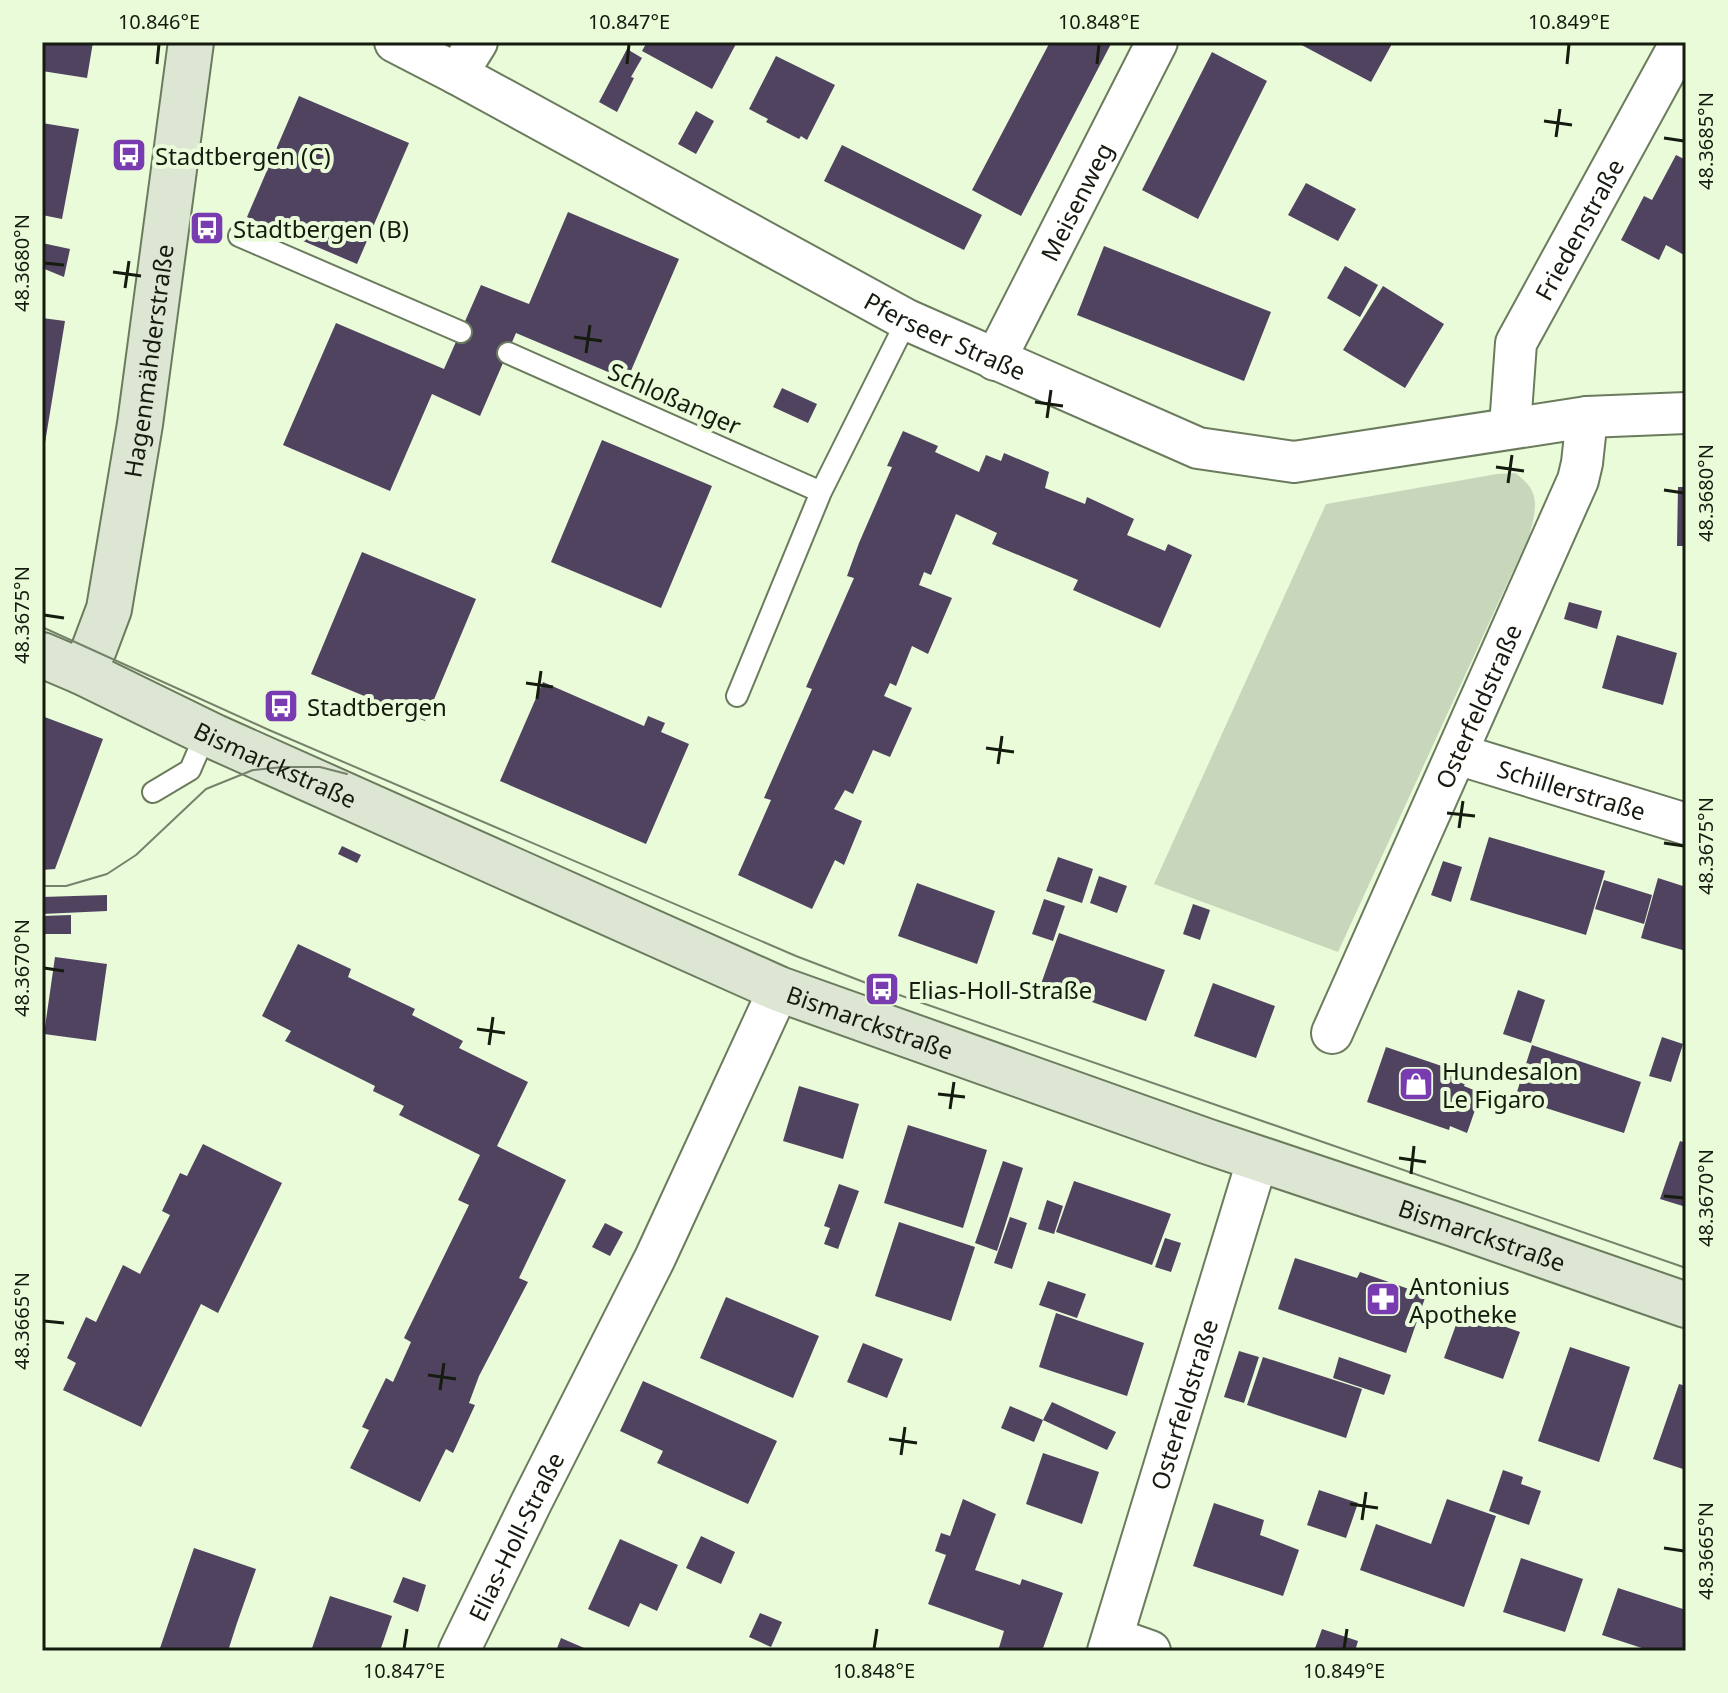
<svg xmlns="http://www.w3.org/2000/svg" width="1728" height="1693" viewBox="0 0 1728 1693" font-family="'Noto Sans',sans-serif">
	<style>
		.green { fill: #c8d7bb }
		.building { fill: #50435f }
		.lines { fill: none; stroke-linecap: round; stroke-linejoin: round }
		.lane-casing { stroke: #6b7b5d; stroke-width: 24 }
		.street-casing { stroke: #6b7b5d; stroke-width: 44 }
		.secondary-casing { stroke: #6b7b5d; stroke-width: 48 }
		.lane { stroke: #fff; stroke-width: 20 }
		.street { stroke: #fff; stroke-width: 40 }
		.secondary { stroke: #dce6d3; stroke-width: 44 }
		.tram { stroke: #76826c; stroke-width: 2 }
		.ticks { fill: none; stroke: #151b0f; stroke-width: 3 }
		.labels { text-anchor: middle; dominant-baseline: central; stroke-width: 8; stroke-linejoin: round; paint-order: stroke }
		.poi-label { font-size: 24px; fill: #151b0f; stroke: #e9fbd9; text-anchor: start }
		.street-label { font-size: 24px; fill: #151b0f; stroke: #e9fbd9 }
		.neatline { fill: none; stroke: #151b0f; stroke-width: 3 }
		.ticks-label { font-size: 20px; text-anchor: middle; fill: #151b0f }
	</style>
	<rect width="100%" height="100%" fill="#e9fbd9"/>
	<path class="green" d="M1515,473c26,18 22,35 14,63l-191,416 -184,-68 172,-380 171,-30z"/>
	<path class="building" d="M42,42h51l-6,36 -45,-7z
		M647,42h90l-25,47 -70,-38z
		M1050,42h62l-91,174 -49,-26z
		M1296,42h97l-22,40z
		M627,49l15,9 -11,19 3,1 -17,34 -18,-10z
		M1212,52l55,29 -69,138 -56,-29z
		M776,56l59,29 -28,55 -6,-4 -2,3 -33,-17 2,-3 -19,-10z
		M299,96l110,47 -52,121 -110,-47z
		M696,111l18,10 -18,33 -18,-10z
		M42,123l37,6 -17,90 -20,-4z
		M127,142l7,1 -3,20 -7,-1z
		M842,145l140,70 -18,35 -140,-69z
		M1676,155l10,5v96l-20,-11 -7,15 -38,-20 23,-44 8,4z
		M1306,183l50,26 -18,32 -50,-26z
		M568,212l111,47 -52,121 -111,-47 -36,83 -48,-22 -42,97 -107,-46 53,-122 108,46 37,-84 48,19z
		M215,218l7,1 -2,20 -8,-1z
		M42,243l28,6 -6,28 -22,-9z
		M1104,246l167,66 -27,69 -167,-66z
		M1345,266l33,19 -18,32 -33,-19z
		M1383,286l61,38 -39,64 -62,-38z
		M42,318l23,3 -21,128h-2z
		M782,388l35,16 -9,19 -35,-16z
		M903,431l35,15 -3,6 44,20 7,-17 15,6 3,-8 45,19 -4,16 40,16 2,-7 47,22 -7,16 38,16 3,-7 24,11 -32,73 -87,-38 5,-10 -86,-36 5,-11 -41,-19 -25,61 -7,-3 -5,13 33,13 -24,56 -16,-8 -16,40 -6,-3 -6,13 28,12 -22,49 -17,-7 -20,44 -8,-4 -11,19 28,12 -18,44 -9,-5 -23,49 -74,-34 33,-75 -7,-2 48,-109 -6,-2 48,-109 -7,-2 12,-33 33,-76 -5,-1z
		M602,440l110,46 -51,122 -110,-46z
		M1678,487h8v59h-9z
		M362,552l114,47 -51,122 -114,-47z
		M1569,602l33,9 -5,18 -33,-10z
		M1617,635l60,18 -14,52 -61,-17z
		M543,682l101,44 4,-10 17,7 -4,9 28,12 -43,100 -146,-63z
		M42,716l61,23 -48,130 -13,1z
		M1489,837l116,34 -19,64 -116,-35z
		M342,846l19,9 -4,8 -19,-9z
		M1058,857l35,12 -11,34 -36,-12z
		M1443,861l19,6 -11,35 -20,-7z
		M1099,876l28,10 -10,27 -27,-10z
		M1658,878l28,9v64l-45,-13z
		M1604,880l48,15 -8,29 -49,-15z
		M917,883l78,28 -18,53 -79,-28z
		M107,895v16l-65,3v-17z
		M1044,899l21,7 -12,35 -21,-7z
		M1193,904l17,6 -10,30 -17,-6z
		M71,915v19h-29v-18z
		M1059,933l106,37 -19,51 -105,-37z
		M298,944l53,25 -3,8 67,32 -3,6 51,26 -4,7 69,34 -31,64 69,34 -47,98 9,4 -49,94 -10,27 6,2 -22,48 -7,-4 -26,53 -70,-34 19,-38 -7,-3 24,-49 7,4 18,-40 -7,-4 65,-133 -11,-5 22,-45 -81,-40 5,-9 -31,-15 2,-5 -90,-45 6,-10 -29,-15z
		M55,957l52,7 -11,77 -52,-7z
		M1213,983l62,23 -19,52 -62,-22z
		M1518,990l27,10 -14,43 -28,-9z
		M1662,1037l21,7 -12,38 -22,-6z
		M1532,1045l109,37 -17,51 -109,-35z
		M1386,1047l82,28 -4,11 17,7 -14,40 -17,-7 -1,4 -82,-28z
		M799,1086l60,18 -16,55 -60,-18z
		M908,1125l79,25 -24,78 -79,-25z
		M1680,1141l6,2v64l-26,-8z
		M203,1144l79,39 -64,130 -17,-9 -60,123 -78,-37 13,-27 -9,-5 19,-41 10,5 27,-57 17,9 30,-59 -8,-4 18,-38 7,3z
		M1003,1161l20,7 -26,83 -22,-8z
		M1074,1181l97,33 -19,51 -96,-33z
		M839,1184l20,7 -21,58 -14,-5 6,-16 -6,-2z
		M1047,1200l16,6 -9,28 -16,-5z
		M1010,1217l17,6 -15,46 -18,-6z
		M899,1222l76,25 -24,74 -76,-25z
		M605,1223l18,9 -13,24 -18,-9z
		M1165,1238l16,5 -10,29 -16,-5z
		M1295,1258l62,20 3,-6 66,23 -20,58 -128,-44z
		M1048,1281l38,13 -9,24 -38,-13z
		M726,1297l93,39 -26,62 -93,-40z
		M1461,1311l59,21 -17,47 -59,-21z
		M1056,1313l88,30 -17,53 -88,-29z
		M863,1343l40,16 -16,39 -40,-16z
		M1570,1347l60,20 -31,95 -61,-21z
		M1239,1351l20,6 -15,46 -20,-6z
		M1263,1357l99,32 -16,49 -99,-33z
		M1339,1357l52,18 -7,20 -51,-17z
		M643,1381l134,60 -29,63 -91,-41 6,-12 -43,-20z
		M1679,1384l7,2v84l-33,-11z
		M1052,1402l64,30 -9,18 -64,-30z
		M1010,1406l33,14 -9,22 -33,-14z
		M1043,1453l56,19 -17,52 -56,-20z
		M1503,1470l20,7 -2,7 20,7 -12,34 -40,-14z
		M1319,1490l39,13 -12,35 -39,-13z
		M963,1499l33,15 -21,56 45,15 2,-6 41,14 -21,58h-44l6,-20 -76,-27 18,-49 -11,-4 6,-18 9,3z
		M1447,1499l49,17 -32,91 -104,-37 16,-46 55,20z
		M1214,1503l50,17 -4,15 39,15 -16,46 -90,-30z
		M701,1536l34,16 -14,32 -35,-16z
		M620,1539l58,26 -21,46 -17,-8 -11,24 -41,-18z
		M194,1548l62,21 -19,54 -9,28h-69z
		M1521,1558l62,21 -18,53 -62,-20z
		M403,1577l23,8 -8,27 -25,-10z
		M1618,1588l68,22v41h-35l-49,-16z
		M330,1596l62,20 -12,35h-69z
		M760,1613l22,9 -11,25 -22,-10z
		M1322,1629l36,12 -3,10h-41z
		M561,1638l30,13h-35z"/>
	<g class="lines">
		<g class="lane-casing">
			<path id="lane" d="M239,236l222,96
				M508,353l313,139 86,-172
				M737,696l84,-204
				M153,792l37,-22 16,-37"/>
		</g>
		<g class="street-casing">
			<g id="street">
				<path id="s1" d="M395,42l62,32 450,246 291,128 96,14 293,-45 99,-4"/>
				<path d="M457,74l20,-32"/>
				<path id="s2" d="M995,360l162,-318"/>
				<path id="s3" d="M1510,427l6,-84 165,-301"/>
				<path id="s4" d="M1457,754l229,70"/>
				<path id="s5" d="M1332,1033l246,-553 4,-17 5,-46"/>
				<path d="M1113,1638l37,13"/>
				<path id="s6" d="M459,1651l72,-148 124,-245 124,-269"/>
				<path id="s7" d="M1108,1651l150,-493"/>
			</g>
		</g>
		<g class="secondary-casing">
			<g id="secondary">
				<path id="s8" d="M42,655l40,17 133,65 564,252 427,152 245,82 235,82"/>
				<path id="s9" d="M82,672l12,-23 15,-40 31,-185 51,-382"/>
			</g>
		</g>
		<use href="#lane" class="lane"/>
		<use href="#street" class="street"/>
		<use href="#secondary" class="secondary"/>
		<path class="tram" d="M42,627l227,103 527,226 86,33 804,279
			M42,886h24l41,-12 29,-19 70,-66 47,-19 30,-3h37l27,7"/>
	</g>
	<path class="ticks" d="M157,64l2,-20M627,64l2,-20M1097,64l2,-20M1567,64l2,-20M1544,121l28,4M1556,137l4,-28M1664,138l20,3M44,263l20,2M113,272l28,4M125,288l4,-27M574,337l28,4M586,353l4,-28M1035,402l28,4M1047,418l4,-28M1496,467l28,4M1508,483l4,-28M1664,490l20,3M44,615l20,3M526,683l27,4M537,699l4,-28M986,748l28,4M998,764l4,-28M1447,813l28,3M1459,828l4,-27M1664,843l20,3M44,968l20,3M477,1029l28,4M489,1045l4,-28M938,1094l27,3M950,1109l4,-27M1399,1158l27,4M1411,1174l3,-28M1664,1196l20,2M44,1321l20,2M428,1375l28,4M440,1390l4,-27M889,1439l28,4M901,1455l4,-28M1350,1504l28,4M1362,1520l4,-28M1664,1548l20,3M404,1649l3,-20M874,1649l3,-20M1344,1649l3,-20"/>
	<defs>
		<g id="bus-square" transform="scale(1.8)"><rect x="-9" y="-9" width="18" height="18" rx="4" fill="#793bb0" stroke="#e9fbd9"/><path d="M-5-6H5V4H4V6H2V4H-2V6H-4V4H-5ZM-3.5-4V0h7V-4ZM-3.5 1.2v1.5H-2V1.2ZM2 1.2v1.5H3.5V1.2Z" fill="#fff"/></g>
		<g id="shop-square" transform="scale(1.8)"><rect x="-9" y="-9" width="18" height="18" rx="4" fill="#793bb0" stroke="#e9fbd9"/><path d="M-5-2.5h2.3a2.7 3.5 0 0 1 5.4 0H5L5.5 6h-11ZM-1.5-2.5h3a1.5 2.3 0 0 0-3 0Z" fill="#fff"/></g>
		<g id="pharmacy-square" transform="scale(1.8)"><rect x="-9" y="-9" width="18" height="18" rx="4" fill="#793bb0" stroke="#e9fbd9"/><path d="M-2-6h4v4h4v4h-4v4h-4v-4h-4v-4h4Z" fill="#fff"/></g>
	</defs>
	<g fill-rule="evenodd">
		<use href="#bus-square" x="129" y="155"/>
		<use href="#bus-square" x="207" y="228"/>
		<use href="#bus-square" x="281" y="706"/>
		<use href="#bus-square" x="882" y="989"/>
		<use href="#shop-square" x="1416" y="1084"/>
		<use href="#pharmacy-square" x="1383" y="1299"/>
	</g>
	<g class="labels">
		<g class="poi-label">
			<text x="155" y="155">Stadtbergen (C)</text>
			<text x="233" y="228">Stadtbergen (B)</text>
			<text x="307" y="706">Stadtbergen</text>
			<text x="908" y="989">Elias-Holl-Straße</text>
			<text x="1442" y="1070">Hundesalon<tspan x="1442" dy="28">Le Figaro</tspan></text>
			<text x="1409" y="1285">Antonius<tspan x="1409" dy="28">Apotheke</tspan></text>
		</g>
		<g class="street-label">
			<text stroke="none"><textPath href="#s2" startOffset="178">Meisenweg</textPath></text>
			<text stroke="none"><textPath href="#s3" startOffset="214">Friedenstraße</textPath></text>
			<text stroke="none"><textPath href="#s1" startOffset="624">Pferseer Straße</textPath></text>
			<text stroke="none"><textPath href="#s9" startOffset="320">Hagenmähderstraße</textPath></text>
			<text transform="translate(675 398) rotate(24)">Schloßanger</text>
			<text stroke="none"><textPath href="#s5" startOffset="358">Osterfeldstraße</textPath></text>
			<text stroke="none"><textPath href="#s8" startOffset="258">Bismarckstraße</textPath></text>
			<text stroke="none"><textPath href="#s4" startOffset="120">Schillerstraße</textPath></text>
			<text stroke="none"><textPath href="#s8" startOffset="906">Bismarckstraße</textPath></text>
			<text stroke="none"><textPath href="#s8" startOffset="1554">Bismarckstraße</textPath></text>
			<text stroke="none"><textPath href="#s7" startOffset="258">Osterfeldstraße</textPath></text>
			<text stroke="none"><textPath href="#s6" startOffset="128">Elias-Holl-Straße</textPath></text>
		</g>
	</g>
	<rect width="1728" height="1693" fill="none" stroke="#e9fbd9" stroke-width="88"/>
	<rect x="44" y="44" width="1640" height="1605" class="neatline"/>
	<g class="ticks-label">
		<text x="159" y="29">10.846°E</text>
		<text x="629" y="29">10.847°E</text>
		<text x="1099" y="29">10.848°E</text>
		<text x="1569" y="29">10.849°E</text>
		<text transform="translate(1706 141) rotate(-90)" y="7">48.3685°N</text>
		<text transform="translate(22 263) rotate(-90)" y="7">48.3680°N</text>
		<text transform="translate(1706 493) rotate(-90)" y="7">48.3680°N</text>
		<text transform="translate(22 615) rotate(-90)" y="7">48.3675°N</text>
		<text transform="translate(1706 846) rotate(-90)" y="7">48.3675°N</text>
		<text transform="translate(22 968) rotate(-90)" y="7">48.3670°N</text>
		<text transform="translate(1706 1198) rotate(-90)" y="7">48.3670°N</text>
		<text transform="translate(22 1321) rotate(-90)" y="7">48.3665°N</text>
		<text transform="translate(1706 1551) rotate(-90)" y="7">48.3665°N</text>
		<text x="404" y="1678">10.847°E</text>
		<text x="874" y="1678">10.848°E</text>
		<text x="1344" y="1678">10.849°E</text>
	</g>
</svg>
